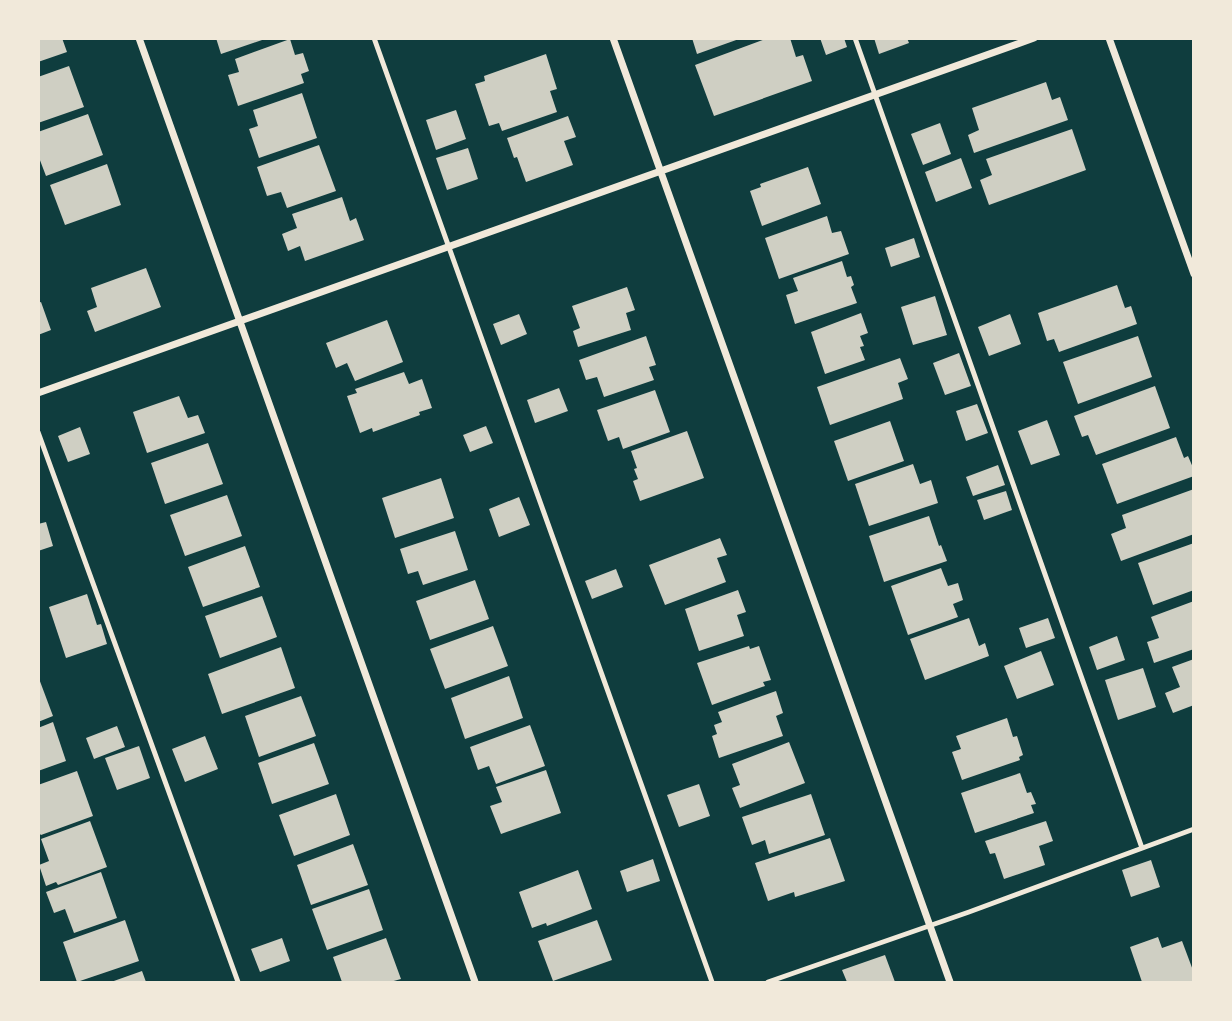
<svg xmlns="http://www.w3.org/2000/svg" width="1232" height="1021" viewBox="0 0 1232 1021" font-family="Ubuntu,sans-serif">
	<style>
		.building { fill: #cfcfc3 }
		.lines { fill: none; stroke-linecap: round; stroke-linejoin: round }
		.service { stroke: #f1e9da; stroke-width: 5 }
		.minor { stroke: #f1e9da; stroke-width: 7 }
	</style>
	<rect width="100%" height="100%" fill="#0f3d3e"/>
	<path class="building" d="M38,38h24l5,14 -29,10z
		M216,38h49v1l-44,15z
		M692,38h47v1l-42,15z
		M768,38h22l6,19 7,-2 9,26 -98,35 -19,-51z
		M820,38h24l3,9 -21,8z
		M874,38h33l2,5 -30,11z
		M290,39l5,16 8,-2 6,18 -8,3 3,9 -66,23 -10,-31 11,-3 -4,-13z
		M546,54l11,35 -7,2 7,21 -55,19 -3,-8 -10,3 -14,-42 10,-3 -1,-5z
		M69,66l15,41 -46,16v-46z
		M1046,82l6,18 8,-3 8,23 -94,33 -6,-18 11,-5 -7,-22z
		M302,93l15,45 -58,20 -10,-29 9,-3 -5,-16z
		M456,110l10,29 -30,11 -10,-30z
		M88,114l15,41 -57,21 -8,-21v-23z
		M568,116l8,21 -12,4 9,24 -47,17 -9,-25 -3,1 -7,-20z
		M940,123l11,31 -28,11 -12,-31z
		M1072,129l14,41 -97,35 -9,-25 12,-5 -6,-16z
		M319,145l17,46 -49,17 -6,-16 -14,4 -10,-29z
		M468,148l10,31 -31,11 -11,-32z
		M961,158l11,30 -36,14 -11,-30z
		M107,164l14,41 -56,20 -15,-40z
		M808,167l13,37 -59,22 -12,-35 11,-4 -1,-3z
		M342,197l8,24 6,-3 8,22 -59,21 -5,-15 -12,5 -6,-17 15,-6 -5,-14z
		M827,216l5,17 9,-2 8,23 -70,25 -14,-41z
		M914,238l6,19 -29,10 -6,-19z
		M842,261l5,16 4,-1 3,9 -3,2 6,16 -62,21 -9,-29 12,-4 -5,-13z
		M146,268l15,39 -66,25 -8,-21 10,-4 -6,-19z
		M1117,285l8,23 6,-2 6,18 -78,28 -5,-13 -7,2 -9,-28z
		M627,287l8,23 -9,3 5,17 -53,17 -5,-16 7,-3 -8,-22z
		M935,296l12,39 -34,10 -12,-38z
		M41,302l10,28 -13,5v-32z
		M861,313l7,20 -8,3 4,10 -4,1 5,13 -40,14 -14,-42z
		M519,314l8,20 -26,11 -8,-21z
		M1010,314l11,30 -32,12 -11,-29z
		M387,320l16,42 -48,19 -8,-18 -11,5 -10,-25z
		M646,336l10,29 -7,2 5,13 -50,17 -7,-20 -11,3 -7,-20z
		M1138,336l14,41 -74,27 -15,-42z
		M959,353l12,33 -26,9 -12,-32z
		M900,358l8,21 -10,4 5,16 -73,26 -13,-38z
		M404,372l5,12 13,-5 10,29 -13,4 1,3 -47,17 -1,-4 -12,5 -13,-37 10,-3 -2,-4z
		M1155,386l15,42 -74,27 -8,-20 -6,2 -8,-21z
		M559,388l9,23 -33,12 -8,-23z
		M655,390l15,42 -47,17 -4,-12 -11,4 -11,-31z
		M179,396l9,22 10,-3 7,18 -58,20 -14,-41z
		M977,404l11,29 -22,8 -10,-30z
		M1047,420l13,35 -29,10 -13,-34z
		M890,421l14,40 -56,20 -14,-40z
		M486,426l7,17 -23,9 -7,-17z
		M80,427l10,27 -22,8 -10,-26z
		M687,431l17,47 -64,23 -7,-20 5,-2 -4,-10 3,-1 -6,-17z
		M1176,437l8,21 4,-2 6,14v6l-77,28 -15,-40z
		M208,443l15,41 -58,20 -14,-41z
		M913,464l7,20 11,-4 7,23 -69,23 -14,-42z
		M998,465l7,20 -32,11 -7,-19z
		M441,478l13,40 -59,20 -13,-40z
		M1194,489v45l-73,27 -10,-27 15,-6 -4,-13z
		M1006,491l6,19 -28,10 -7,-20z
		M227,495l15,41 -57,20 -15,-41z
		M519,497l11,28 -31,12 -10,-28z
		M929,516l10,30 2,-1 6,16 -63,21 -15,-46z
		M46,522l7,24 -15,5v-27z
		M455,531l13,39 -45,15 -5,-14 -10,3 -8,-25z
		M720,538l7,17 -10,3 9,24 -61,23 -16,-40z
		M1194,543v47l-41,15 -15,-42z
		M245,546l15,41 -57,20 -15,-40z
		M941,568l7,18 10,-3 5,17 -10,4 5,13 -50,18 -17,-49z
		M616,569l7,18 -31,12 -7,-18z
		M475,580l14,39 -59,21 -14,-39z
		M738,590l8,22 -9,3 7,21 -45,15 -14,-42z
		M87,594l10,31 4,-1 6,20 -41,14 -17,-51z
		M262,596l15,41 -57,21 -15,-42z
		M1194,601v48l-40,14 -7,-21 12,-4 -8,-21z
		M969,618l10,28 6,-3 4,13 -64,24 -15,-41z
		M1048,618l7,20 -29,10 -7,-20z
		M493,626l15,40 -63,23 -15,-40z
		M1117,636l8,24 -28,10 -8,-23z
		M749,646l1,3 9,-3 12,34 -8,2 2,4 -53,19 -15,-42z
		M281,647l14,41 -73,26 -14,-40z
		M1041,651l13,34 -37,14 -13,-33z
		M1194,659v46l-21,8 -8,-20 15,-6 -8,-20z
		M1143,668l13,39 -38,13 -13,-40z
		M38,676l15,40 -15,6z
		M509,676l14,42 -58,21 -14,-41z
		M776,691l7,22 -7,3 7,20 -64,22 -7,-22 5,-2 -3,-9 8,-3 -4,-10z
		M301,696l15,40 -57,21 -14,-41z
		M1007,718l6,19 4,-1 6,19 -4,2 1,3 -58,20 -10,-28 9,-3 -5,-13z
		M53,722l13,39 -28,10v-43z
		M530,725l15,41 -49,18 -7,-18 -11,4 -8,-23z
		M117,726l8,21 -31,12 -8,-21z
		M205,736l13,33 -33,13 -13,-33z
		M789,742l16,41 -65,25 -8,-20 8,-3 -8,-21z
		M314,743l15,41 -57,20 -14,-41z
		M139,746l11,32 -33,12 -12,-32z
		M546,770l15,43 -60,21 -11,-28 12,-4 -6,-15z
		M77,771l16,45 -52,19 -3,-3v-47z
		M1020,773l7,20 4,-1 5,12 -5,1 3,8 -59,20 -14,-40z
		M699,784l11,32 -31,11 -12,-32z
		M336,794l14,41 -56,21 -15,-41z
		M811,794l14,41 -56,19 -4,-14 -13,5 -10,-28z
		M90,821l17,46 -49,18 -2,-3 -10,4 -7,-21 10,-4 -8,-22z
		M1046,821l7,20 -14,5 6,19 -41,14 -9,-26 -5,1 -5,-13z
		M830,838l15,43 -50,16 -1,-5 -26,9 -13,-38z
		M353,844l15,41 -57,20 -14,-40z
		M653,859l7,22 -33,11 -7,-21z
		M1151,860l9,27 -29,10 -9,-27z
		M578,870l14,39 -45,17 -1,-3 -14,5 -13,-36z
		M101,872l16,46 -43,15 -9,-24 -11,4 -8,-21z
		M369,889l14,41 -56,20 -15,-41z
		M125,920l14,41 -62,21 -14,-40z
		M597,920l15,40 -59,21 -15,-40z
		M1158,937l4,11 20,-7 12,32v9h-52l-12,-35z
		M282,938l8,23 -30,11 -9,-23z
		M386,938l15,41 -11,3h-48l-9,-25z
		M885,955l10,27h-48l-5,-12z
		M142,971l4,11h-35z"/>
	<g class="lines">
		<path class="service" d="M374,38l338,944
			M855,38l287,810
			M38,432l200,550
			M768,982l201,-70 225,-83"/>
		<path class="minor" d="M139,38l336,944
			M613,38l337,944
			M1109,38l85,236
			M38,393l996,-355"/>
	</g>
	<rect width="1232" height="1021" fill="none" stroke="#f1e9da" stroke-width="80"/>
</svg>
